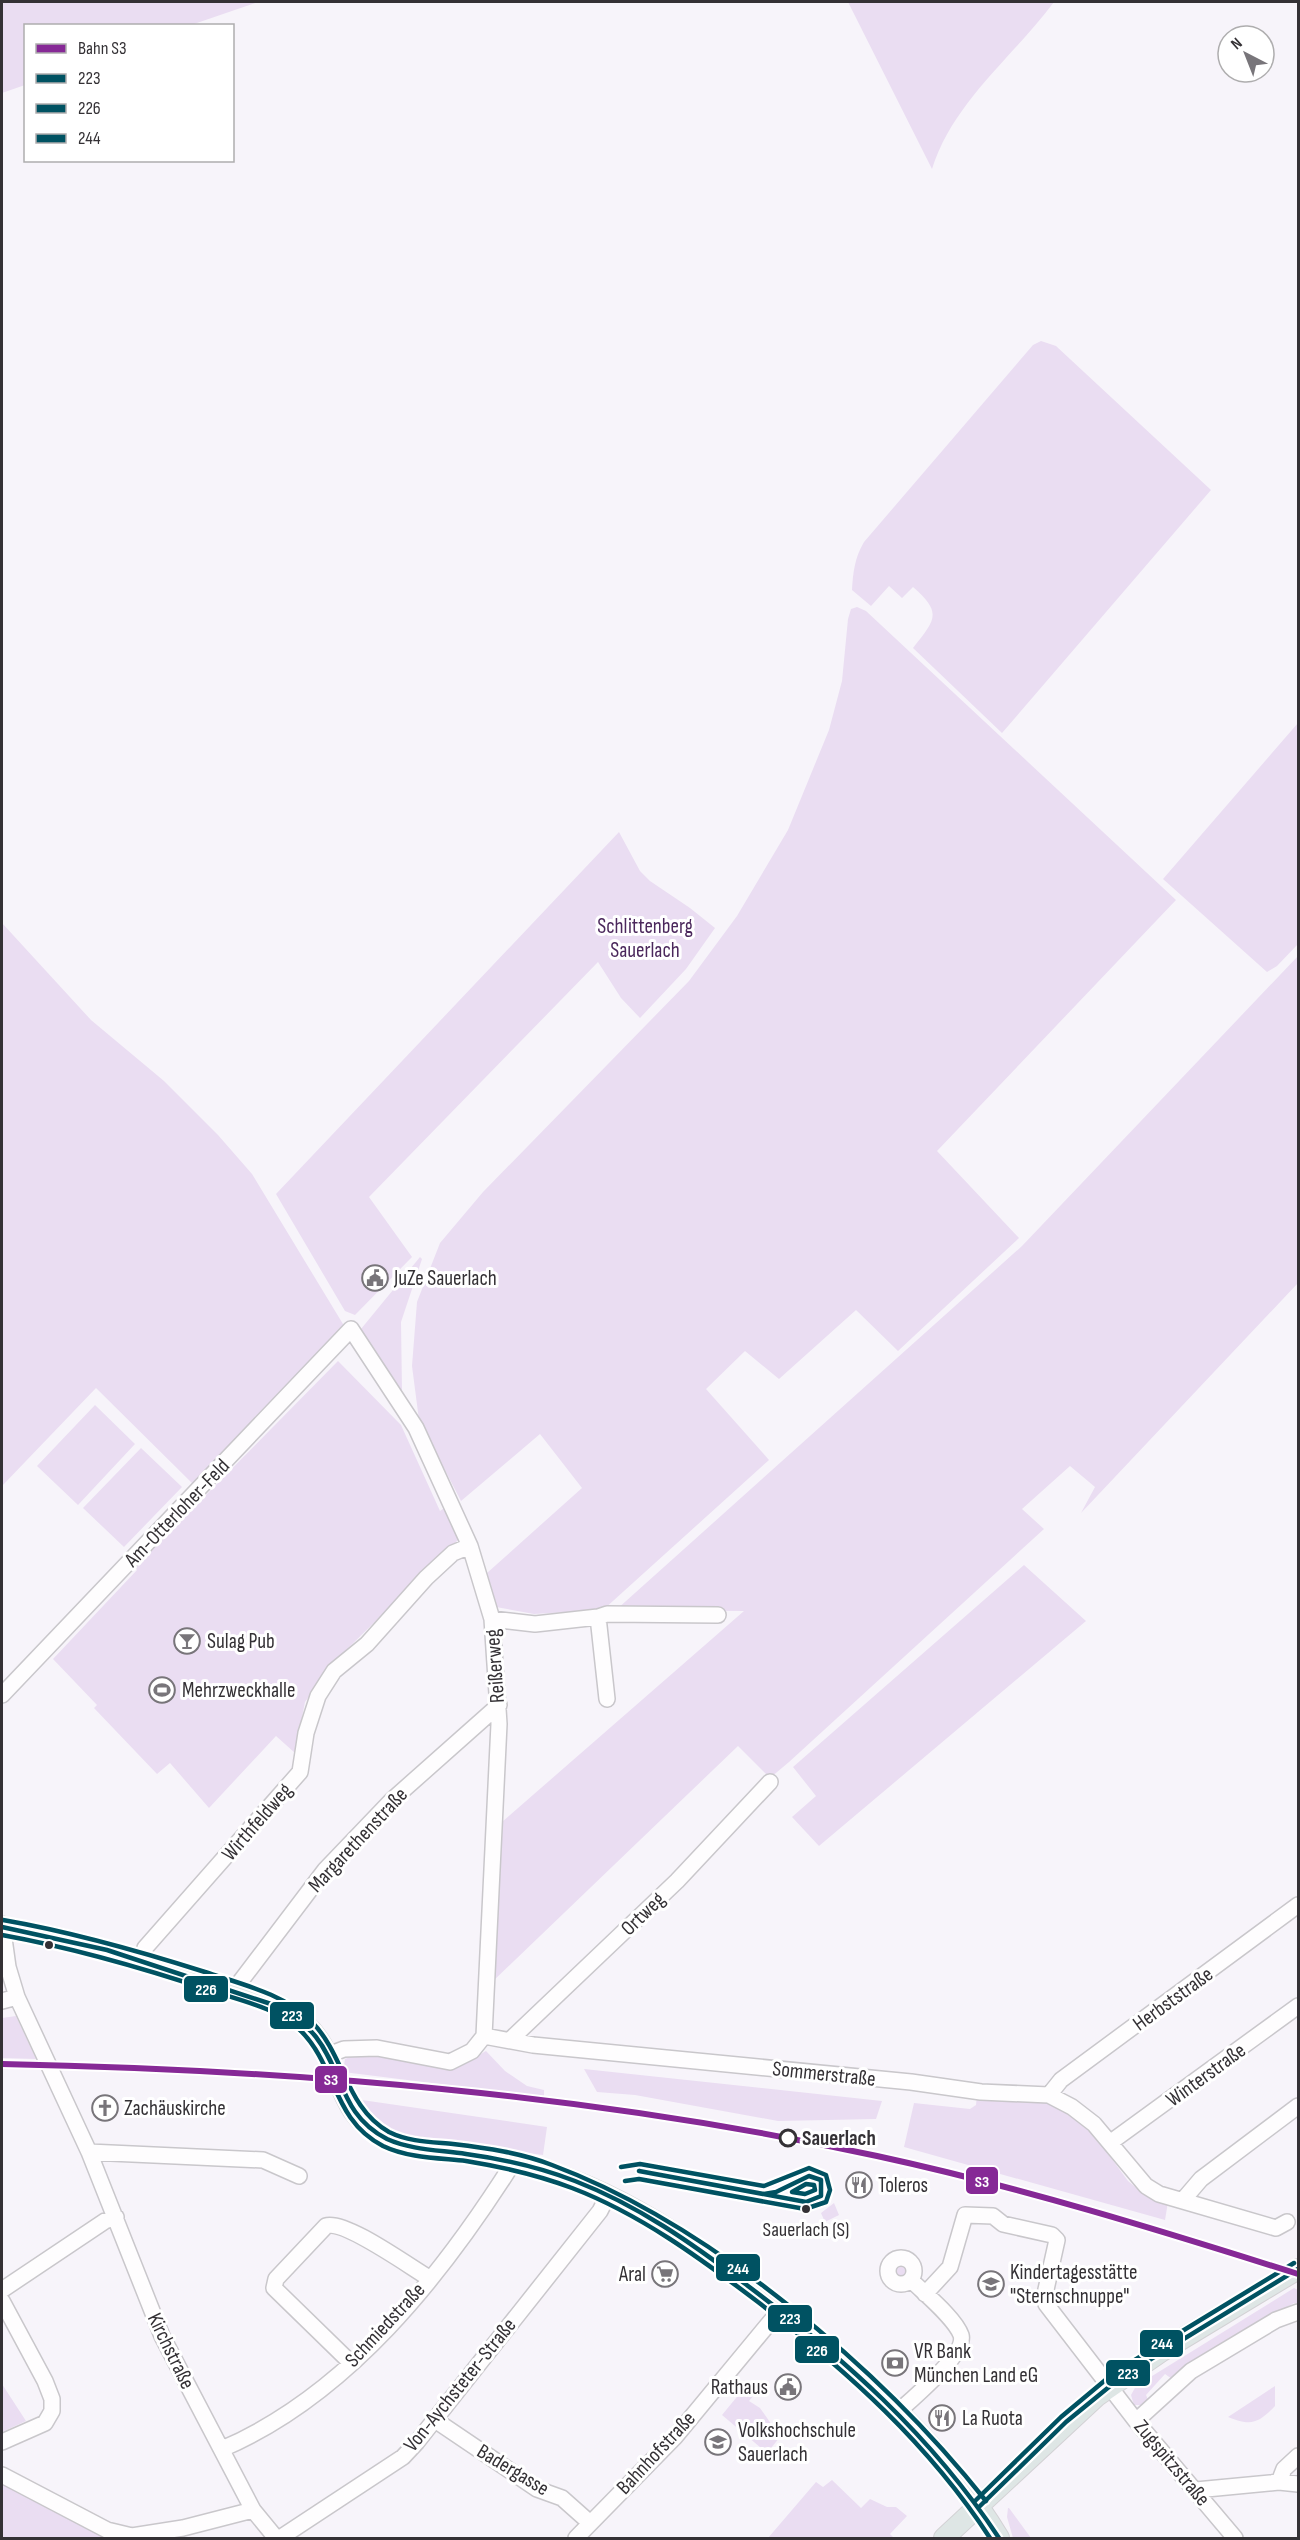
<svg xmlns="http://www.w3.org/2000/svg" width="1300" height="2540" viewBox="0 0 1300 2540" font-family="'Sofia Sans Condensed',sans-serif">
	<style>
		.green { fill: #eaddf2 }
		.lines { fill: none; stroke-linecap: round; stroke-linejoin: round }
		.minor-casing { stroke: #c9c7cb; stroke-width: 18 }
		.major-casing { stroke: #d3d2d5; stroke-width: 22 }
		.minor { stroke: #fefdfe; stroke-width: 15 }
		.major { stroke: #dee6e5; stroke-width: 20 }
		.bus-1-casing { stroke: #fff; stroke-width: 9 }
		.bus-2-casing { stroke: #fff; stroke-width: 9 }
		.bus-3-casing { stroke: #fff; stroke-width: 9 }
		.bus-1 { stroke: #005262; stroke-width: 4.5 }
		.bus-2 { stroke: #005262; stroke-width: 4.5 }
		.bus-3 { stroke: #005262; stroke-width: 4.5 }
		.rail-1-casing { stroke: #fff; stroke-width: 10 }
		.rail-1 { stroke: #862996; stroke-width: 6 }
		.bus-dot { fill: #343135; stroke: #fff; stroke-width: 2 }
		.stop-dot { fill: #fff; stroke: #343135; stroke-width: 3 }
		.labels { text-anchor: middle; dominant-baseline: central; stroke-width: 6; stroke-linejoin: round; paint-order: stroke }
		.bus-label { font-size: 20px; fill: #343135; stroke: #fff }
		.park-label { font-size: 21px; fill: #4b285c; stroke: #fff }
		.poi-label { font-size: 21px; fill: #343135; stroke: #fff; text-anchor: start }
		.street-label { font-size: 21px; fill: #343135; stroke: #fff }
		.stop-label { font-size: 21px; font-weight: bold; fill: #343135; stroke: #fff; text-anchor: start }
		.line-badge { stroke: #fff; stroke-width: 2 }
		.badge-label { font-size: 16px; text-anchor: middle; font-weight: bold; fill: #fff }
	</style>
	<rect width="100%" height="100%" fill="#f7f4fa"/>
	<path class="green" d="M2,2h256l-67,23 -165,1 -1,59 -23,8z
		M848,2h206c-41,55 -101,100 -122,167z
		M1041,341l15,5 155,144 -209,243 -89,-85c22,-28 30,-35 0,-61l-11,11 -13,-12 -18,20 -19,-16c1,-18 3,-33 12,-48l169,-197z
		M857,607l9,4 310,289 -239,251 82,87 -121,113 -42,-41 -77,69 -34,-28 -39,38 63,71 -166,150 -69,4 -38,-7 -7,-16 -2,-18 95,-85 -42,-54 -79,67 -42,-81 -7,-54 5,-64 23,-59 43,-51 206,-211 48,-65 51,-86 41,-100 13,-49 6,-62 3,-10z
		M1298,723v221l-21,22 -10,6 -104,-93z
		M619,832l21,39 10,10 40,27 25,20 -29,41 -46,49 -19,-20 -23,-36 -229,235 43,60 -57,58 -10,-4 -69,-117z
		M2,923l89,97 73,61 54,54 34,39 94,155 -152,156 -98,-97 -94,98z
		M1298,956v327l-217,230 14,-26 -25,-21 -48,43 22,20 -255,233 -19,16 -32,-32 -247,237 11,-161 242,-211 -128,-1 406,-364z
		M420,1257l2,2 -21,63 1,69 -3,5 -38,-67z
		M338,1361l63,64 39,86 7,-5 12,33 -124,122 -30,41 -10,51 -19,-17 -67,72 -39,-45 -13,11 -63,-66 3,-3 -44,-46 84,-89 -2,-3z
		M95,1405l40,39 -57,61 -41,-39z
		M141,1448l41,39 -58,60 -41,-39z
		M1024,1565l62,56 -267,225 -27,-29 24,-21 -23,-29z
		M16,2016l20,43 -34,-1v-40z
		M486,2051l19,20 22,15 17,4v7l-201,-25 2,-13 15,-6 98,14z
		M584,2069l298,32 -6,18 -98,2 -143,-26 -38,-3z
		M977,2095l66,5 24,13 17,11 11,12 33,45 17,14 23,7 -3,18 -261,-73 10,-44 56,6 6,-4z
		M355,2099l192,28 -4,28 -145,-20 -27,-14z
		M806,2181l9,4 -2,6 -14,2 -4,-4z
		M834,2203l5,12 -14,7 -4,-9z
		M839,2222l2,17 -13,-1 -1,-10z
		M894 2272a7 7 0 1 1 14 0a7 7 0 1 1-14 0Z
		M1294,2288l4,2v14l-4,-1 -93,52 -4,6 -25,18 -7,-5 -19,21 3,7 -2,3h-13l-3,-10 5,-9z
		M2,2384l24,37 -24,11z
		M1275,2386v20c-17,18 -24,20 -47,11z
		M745,2387l9,8 -5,6 11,7 14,20 8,-3 -2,12 -13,16 -45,-38z
		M832,2480l29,28 9,-9 17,8h9l11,9 -17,18 4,4h-126l48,-56 7,5z
		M2,2482l48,28 53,22 4,6h-105z
		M1008,2508h1l22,30h-18l-6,-21z"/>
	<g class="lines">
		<g class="minor-casing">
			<path id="minor" d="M598,1617l9,82
				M492,1619l43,5 63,-7 9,-3 111,1
				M2,1695l349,-366 65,99 54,118 22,73 7,105 -15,312
				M2,1924l6,43 9,30 72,155 73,184 91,174 23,28
				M141,1959l4,-11 155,-176 6,-39 12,-37 16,-25 33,-27 59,-66 27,-25 17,-7
				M236,1991l4,-9 85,-112 67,-70 107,-95
				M2,2001l15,-4
				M484,2036l49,9 378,37 70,10 68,3 23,12 22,17 52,62 13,8 117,34 11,-6
				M510,2040l167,-159 93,-99
				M328,2055l16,-6 33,-1 73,14 22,-11 12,-15
				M1049,2095l12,-15 237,-175
				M1111,2142l187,-136
				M89,2152l174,8 36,16
				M1183,2200l18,-21 97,-73
				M888 2271a13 13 0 1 1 26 0a13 13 0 1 1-26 0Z
				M2,2290l103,-69 11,-4
				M925,2294l25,-27 15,-52 28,1 10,8 49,11 5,5 -12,54 1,10 90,117 99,117
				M2,2301l43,80 7,18v12l-7,12 -43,19
				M351,2363l-77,-75 2,-9 50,-53c18,-7 84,41 103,52
				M899,2411c14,-13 68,-58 62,-76 -6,-17 -37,-42 -50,-55
				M435,2420l102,69 25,9 27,24
				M1136,2421l55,-50 85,-51 22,-8
				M222,2449c126,-54 220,-174 291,-286
				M2,2475l105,55 25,6 51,-8 70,-18
				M1279,2482l5,-13 14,-13
				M1196,2490l83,-8 19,2
				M280,2538l123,-81 14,-15 183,-231 7,-14
				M576,2538l99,-101 105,-127"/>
		</g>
		<g class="major-casing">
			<path id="major" d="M2,1927c73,12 142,33 213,57 30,10 64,18 89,39 40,36 29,92 83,116 21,9 44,10 66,13 30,4 62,9 90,18 89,27 165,84 237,140 84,66 163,135 219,228
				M944,2538l153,-142 65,-45 136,-82"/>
		</g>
		<use href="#minor" class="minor"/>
		<use href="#major" class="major"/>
		<g class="bus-1-casing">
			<path id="bus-1" d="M2,1927l105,23 164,54c17,8 33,18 45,33 28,36 24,78 71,102 24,11 53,11 79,15 37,5 73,13 109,27 62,24 117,62 169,102 98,73 187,152 255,255
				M639,2171l125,23 12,-2 33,-16 12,4v16l-15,6z
				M980,2506l86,-84 54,-44 178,-109"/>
		</g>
		<g class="bus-2-casing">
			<path id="bus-2" d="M2,1935c72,13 141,33 210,56 30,10 65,17 88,39 37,36 32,90 83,116 25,12 56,12 83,15 37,6 72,14 106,27 68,26 128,70 186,114 89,69 171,142 232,236
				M621,2167l19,-3 124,22 45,-18 17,7 4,15 -4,12 -21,7 -166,-30 -14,2"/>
		</g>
		<g class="bus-3-casing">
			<path id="bus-3" d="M3,1920c69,12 136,31 202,52 36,12 80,22 107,50 33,34 34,86 77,110 20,10 43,10 64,12 34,4 68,9 99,21 158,59 330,205 434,336
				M806,2184l8,1 1,5 -10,4 -13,-2z
				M975,2501l86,-84 54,-45 179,-109"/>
		</g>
		<use href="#bus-1" class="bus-1"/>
		<use href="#bus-2" class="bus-2"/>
		<use href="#bus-3" class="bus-3"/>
		<g class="rail-1-casing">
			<path id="rail-1" d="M2,2064c292,6 589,30 875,92 143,31 282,74 421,118"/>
		</g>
		<use href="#rail-1" class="rail-1"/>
	</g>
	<defs>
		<g id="civic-ring" transform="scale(1.35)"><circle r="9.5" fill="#fff" stroke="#78757a" stroke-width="1.5"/><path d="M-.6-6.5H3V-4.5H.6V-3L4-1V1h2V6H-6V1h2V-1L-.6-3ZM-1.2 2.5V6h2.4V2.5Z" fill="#78757a"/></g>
		<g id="bar-ring" transform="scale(1.35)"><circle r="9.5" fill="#fff" stroke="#78757a" stroke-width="1.5"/><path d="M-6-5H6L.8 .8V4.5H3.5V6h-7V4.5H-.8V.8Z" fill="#78757a"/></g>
		<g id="stadium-ring" transform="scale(1.35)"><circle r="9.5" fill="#fff" stroke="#78757a" stroke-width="1.5"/><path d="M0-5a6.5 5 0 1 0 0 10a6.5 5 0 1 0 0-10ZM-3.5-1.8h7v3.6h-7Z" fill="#78757a"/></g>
		<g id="church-ring" transform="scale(1.35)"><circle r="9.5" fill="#fff" stroke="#78757a" stroke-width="1.5"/><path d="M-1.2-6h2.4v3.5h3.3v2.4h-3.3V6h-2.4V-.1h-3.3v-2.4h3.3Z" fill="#78757a"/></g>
		<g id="restaurant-ring" transform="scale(1.35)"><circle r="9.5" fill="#fff" stroke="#78757a" stroke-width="1.5"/><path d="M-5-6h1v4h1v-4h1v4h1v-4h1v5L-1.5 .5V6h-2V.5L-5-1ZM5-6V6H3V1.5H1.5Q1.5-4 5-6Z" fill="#78757a"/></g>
		<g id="supermarket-ring" transform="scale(1.35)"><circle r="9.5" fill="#fff" stroke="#78757a" stroke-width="1.5"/><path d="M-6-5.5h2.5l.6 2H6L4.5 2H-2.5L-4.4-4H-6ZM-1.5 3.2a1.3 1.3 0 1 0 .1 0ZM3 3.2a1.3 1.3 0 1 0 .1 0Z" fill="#78757a"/></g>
		<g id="school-ring" transform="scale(1.35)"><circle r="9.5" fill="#fff" stroke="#78757a" stroke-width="1.5"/><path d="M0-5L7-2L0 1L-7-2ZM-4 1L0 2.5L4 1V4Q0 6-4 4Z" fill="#78757a"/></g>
		<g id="bank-ring" transform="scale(1.35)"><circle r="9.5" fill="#fff" stroke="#78757a" stroke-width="1.5"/><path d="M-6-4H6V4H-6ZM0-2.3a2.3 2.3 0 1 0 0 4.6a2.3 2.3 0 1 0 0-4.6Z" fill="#78757a"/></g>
	</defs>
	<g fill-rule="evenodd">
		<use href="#civic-ring" x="375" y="1278"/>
		<use href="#bar-ring" x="187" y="1641"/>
		<use href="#stadium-ring" x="162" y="1690"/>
		<use href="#church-ring" x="105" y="2108"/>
		<use href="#restaurant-ring" x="859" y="2185"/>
		<use href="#supermarket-ring" x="665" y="2274"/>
		<use href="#school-ring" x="991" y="2284"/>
		<use href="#bank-ring" x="895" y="2363"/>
		<use href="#civic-ring" x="788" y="2387"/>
		<use href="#restaurant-ring" x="942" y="2418"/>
		<use href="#school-ring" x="718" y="2442"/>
	</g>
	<g class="bus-dot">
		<circle cx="49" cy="1945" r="5"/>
		<circle cx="806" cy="2209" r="5"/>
	</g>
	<circle class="stop-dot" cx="788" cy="2138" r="8"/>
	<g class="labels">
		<g class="bus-label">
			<text x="806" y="2230">Sauerlach (S)</text>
		</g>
		<g class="park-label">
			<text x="645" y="926">Schlittenberg<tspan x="645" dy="24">Sauerlach</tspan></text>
		</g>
		<g class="poi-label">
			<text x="394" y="1278">JuZe Sauerlach</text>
			<text x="207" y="1641">Sulag Pub</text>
			<text x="182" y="1690">Mehrzweckhalle</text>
			<text x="124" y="2108">Zachäuskirche</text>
			<text x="878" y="2185">Toleros</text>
			<text x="1010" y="2272">Kindertagesstätte<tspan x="1010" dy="24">"Sternschnuppe"</tspan></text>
			<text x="646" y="2274" text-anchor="end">Aral</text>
			<text x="914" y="2351">VR Bank<tspan x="914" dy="24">München Land eG</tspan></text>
			<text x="768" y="2387" text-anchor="end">Rathaus</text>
			<text x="962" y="2418">La Ruota</text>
			<text x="738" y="2430">Volkshochschule<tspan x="738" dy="24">Sauerlach</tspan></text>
		</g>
		<g class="street-label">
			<text transform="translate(177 1513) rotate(-46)">Am-Otterloher-Feld</text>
			<text transform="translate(495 1666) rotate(-94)">Reißerweg</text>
			<text transform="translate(257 1822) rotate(-49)">Wirthfeldweg</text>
			<text transform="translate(358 1840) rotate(-47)">Margarethenstraße</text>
			<text transform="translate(643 1914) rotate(-44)">Ortweg</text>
			<text transform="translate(1173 1999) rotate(-36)">Herbststraße</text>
			<text transform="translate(824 2074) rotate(6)">Sommerstraße</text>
			<text transform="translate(1206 2075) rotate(-36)">Winterstraße</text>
			<text transform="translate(385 2325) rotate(-47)">Schmiedstraße</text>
			<text transform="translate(171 2351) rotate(64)">Kirchstraße</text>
			<text transform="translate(460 2385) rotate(-51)">Von-Aychsteter-Straße</text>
			<text transform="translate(656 2453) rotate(-47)">Bahnhofstraße</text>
			<text transform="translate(1172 2463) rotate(50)">Zugspitzstraße</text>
			<text transform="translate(513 2470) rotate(31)">Badergasse</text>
		</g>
		<g class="stop-label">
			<text x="802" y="2138">Sauerlach</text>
		</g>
	</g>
	<g class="line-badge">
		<rect x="183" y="1975" width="46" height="28" rx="6" fill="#005262"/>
		<rect x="269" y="2001" width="46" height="29" rx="6" fill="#005262"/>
		<rect x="314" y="2065" width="34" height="29" rx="6" fill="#862996"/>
		<rect x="965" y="2166" width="34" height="29" rx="6" fill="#862996"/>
		<rect x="715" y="2253" width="46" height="29" rx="6" fill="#005262"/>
		<rect x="767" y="2304" width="46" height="29" rx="6" fill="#005262"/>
		<rect x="1139" y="2329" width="45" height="29" rx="6" fill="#005262"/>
		<rect x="794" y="2335" width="46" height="29" rx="6" fill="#005262"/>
		<rect x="1105" y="2359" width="46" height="28" rx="6" fill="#005262"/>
	</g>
	<g class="badge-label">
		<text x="206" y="1995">226</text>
		<text x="292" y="2021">223</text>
		<text x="331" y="2085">S3</text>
		<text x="982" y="2187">S3</text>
		<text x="738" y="2274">244</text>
		<text x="790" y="2324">223</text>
		<text x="1162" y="2349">244</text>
		<text x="817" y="2356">226</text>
		<text x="1128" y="2379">223</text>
	</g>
	<rect width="1300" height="2540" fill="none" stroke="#343135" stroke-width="6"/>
	<rect x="24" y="24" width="210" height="138" fill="#ffffff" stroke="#aeadae" stroke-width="1.5"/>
	<rect x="36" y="44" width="30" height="9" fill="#862996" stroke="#aeadae" stroke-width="1.5"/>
	<text x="78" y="54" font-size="18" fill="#343135">Bahn S3</text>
	<rect x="36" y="74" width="30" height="9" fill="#005262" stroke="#aeadae" stroke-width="1.5"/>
	<text x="78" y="84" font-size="18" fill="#343135">223</text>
	<rect x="36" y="104" width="30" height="9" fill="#005262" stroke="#aeadae" stroke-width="1.5"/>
	<text x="78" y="114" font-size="18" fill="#343135">226</text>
	<rect x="36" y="134" width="30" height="9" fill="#005262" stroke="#aeadae" stroke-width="1.5"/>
	<text x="78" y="144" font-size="18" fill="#343135">244</text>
	<g transform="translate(1246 54) rotate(318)"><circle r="28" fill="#ffffff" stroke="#aeadae" stroke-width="1.5"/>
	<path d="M0-4.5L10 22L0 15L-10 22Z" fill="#78757a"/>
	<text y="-9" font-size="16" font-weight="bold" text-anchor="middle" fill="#343135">N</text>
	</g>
</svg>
